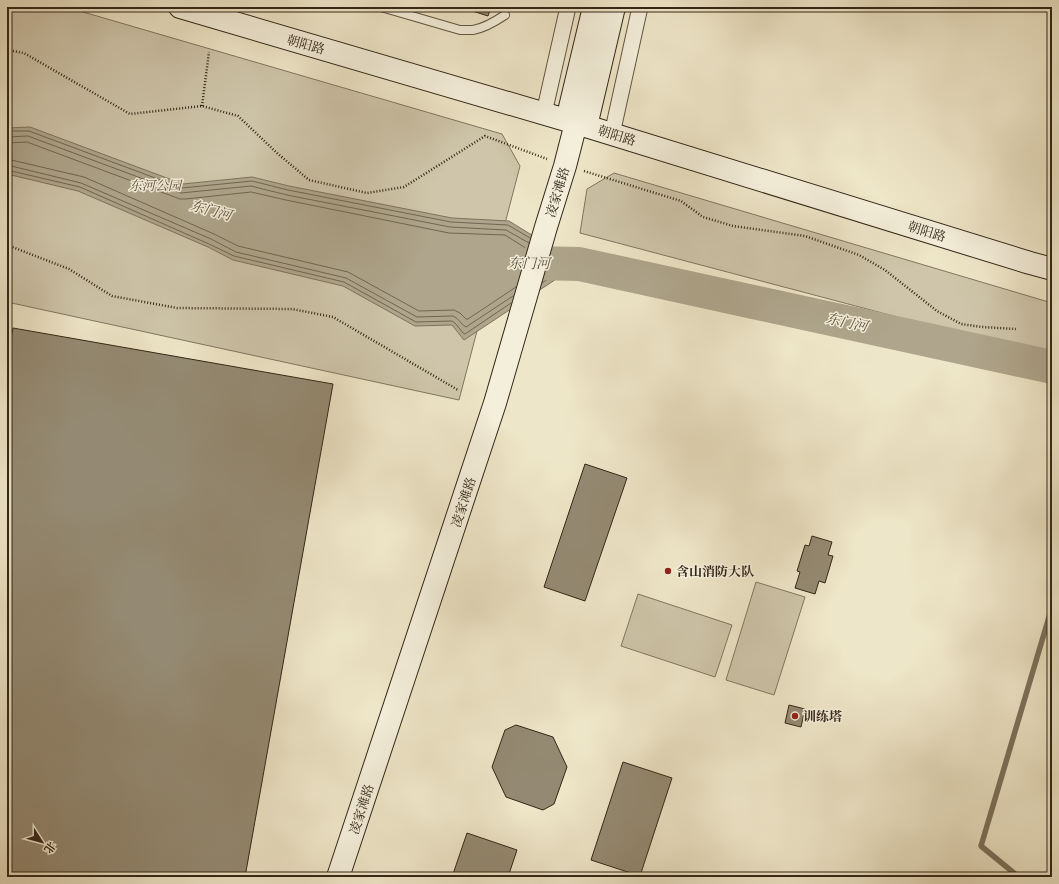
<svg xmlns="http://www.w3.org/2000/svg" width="1059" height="884" viewBox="0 0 1059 884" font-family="'Libre Caslon Text','Noto Serif SC',serif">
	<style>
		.green { fill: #cec5aa; stroke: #807660 }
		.water { fill: #aea58c; stroke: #7d725d }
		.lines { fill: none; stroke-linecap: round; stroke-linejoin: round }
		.shore { stroke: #706652; stroke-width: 1 }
		.stream { stroke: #7d725d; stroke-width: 5.5 }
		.river { stroke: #aea58c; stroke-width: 34 }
		.building { fill: #948a73; stroke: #332617 }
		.service-casing { stroke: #625643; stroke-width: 10 }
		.minor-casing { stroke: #625643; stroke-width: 17 }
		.secondary-casing { stroke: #332617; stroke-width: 24 }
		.path { stroke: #332617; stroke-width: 2.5; stroke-dasharray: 1 2; stroke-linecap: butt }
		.service { stroke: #f4efdb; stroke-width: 8 }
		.minor { stroke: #f4efdb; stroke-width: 15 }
		.secondary { stroke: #f4efdb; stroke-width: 22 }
		.poi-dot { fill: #8f2418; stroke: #f4efdb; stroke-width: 1.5 }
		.labels { text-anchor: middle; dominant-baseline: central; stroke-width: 3; stroke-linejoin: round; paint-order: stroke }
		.street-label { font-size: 13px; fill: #332617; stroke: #f4efdb }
		.park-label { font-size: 13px; font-style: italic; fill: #5a4e3c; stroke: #f4efdb }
		.poi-label { font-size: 13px; font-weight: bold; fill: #332617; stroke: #f4efdb; text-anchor: start }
		.water-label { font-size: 14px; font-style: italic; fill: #5e5240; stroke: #f4efdb }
	</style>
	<rect width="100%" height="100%" fill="#eee6c8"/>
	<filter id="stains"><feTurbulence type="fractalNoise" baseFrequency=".005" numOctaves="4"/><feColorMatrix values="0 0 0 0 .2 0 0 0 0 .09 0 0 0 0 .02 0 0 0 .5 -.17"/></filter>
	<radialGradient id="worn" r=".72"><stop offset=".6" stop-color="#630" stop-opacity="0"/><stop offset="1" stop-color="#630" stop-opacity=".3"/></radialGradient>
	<path class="green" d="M7,7h59l436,127 18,32 -61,234 -452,-98z
		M614,173l438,130v55l-472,-125 7,-44z
		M756,582l49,15 -31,98 -48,-15z
		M638,594l94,31 -17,52 -94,-31z"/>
	<path class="water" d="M30,127l153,57 69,-7 37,9 163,32 57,3 70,43 -115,76 -12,-15 -37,1 -72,-40 -110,-26 -25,-13 -130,-56 -71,-17v-46z"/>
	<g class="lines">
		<path class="shore" d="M7,131h22l153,57 70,-7 36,9 163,32 57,3 22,13
			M7,137l21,-1 153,57 70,-7 36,9 163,32 56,3 23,13
			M7,143l20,-1 153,57h5l66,-7 35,8 163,33 56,2 22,14
			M7,159l77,18 130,57 24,12 110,26 71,39 35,-1 6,3 6,6h2l48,-32
			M7,165l74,18 130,56 25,13 110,26 71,39 36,-1c6,2 8,9 13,11l47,-31
			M7,170l73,17 129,57 25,12 110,26 72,40 36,-1 3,2 8,10 2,1 46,-31
			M542,283l28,-19 -1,-2 -18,-11"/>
		<path class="stream" d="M1019,877l-38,-31 71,-239"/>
		<path class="river" d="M532,263l47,1 473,103"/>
	</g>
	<path class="building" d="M460,7h31l-3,9z
		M13,328l320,56 -88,493h-238v-518z
		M585,464l42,14 -42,123 -41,-14z
		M812,536l20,6 -4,13 5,1 -8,27 -6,-2 -4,13 -20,-6 5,-16 -3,-1 8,-26 4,1z
		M789,705l16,4 -4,18 -16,-4z
		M516,725l37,12 14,30 -13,37 -11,6 -37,-13 -14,-30 13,-37z
		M623,762l49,16 -32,98 -49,-16z
		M467,833l50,17 -9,27h-56z"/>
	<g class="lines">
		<g class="service-casing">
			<path id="service" d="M381,7l79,23c4,0 9,0 13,0 12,-2 23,-9 32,-15"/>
		</g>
		<g class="minor-casing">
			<path id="minor" d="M544,113l24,-106
				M612,134l28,-127"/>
		</g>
		<g class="secondary-casing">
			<path id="secondary" d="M180,7l396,116 454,140 22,6
				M567,120l27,-113
				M586,126l28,-119
				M338,877l157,-474 51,-176 19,-61 11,-43"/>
		</g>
		<path class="path" d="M7,50l17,3 106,61 72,-8 36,10 39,37 32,27 58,13 37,-6 81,-51 62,23
			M202,106l7,-54
			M584,171l97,30 22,16 30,9 72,10 54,19 26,15 52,41 24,13 21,3 34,2
			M7,245l62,24 43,27 65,12 115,1 41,8 125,73"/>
		<use href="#service" class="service"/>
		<use href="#minor" class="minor"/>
		<use href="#secondary" class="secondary"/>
	</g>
	<g class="poi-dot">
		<circle cx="668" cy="571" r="4"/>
		<circle cx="795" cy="716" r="4"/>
	</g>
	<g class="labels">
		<g class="street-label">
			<text transform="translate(306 44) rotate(16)">朝阳路</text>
			<text transform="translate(617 135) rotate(17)">朝阳路</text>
			<text transform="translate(557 192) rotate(-73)">凌家滩路</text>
			<text transform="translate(927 231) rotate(17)">朝阳路</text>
			<text transform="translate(463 502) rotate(-72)">凌家滩路</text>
			<text transform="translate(361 809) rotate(-72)">凌家滩路</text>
		</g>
		<g class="park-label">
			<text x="155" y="185">东河公园</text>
		</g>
		<g class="poi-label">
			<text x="676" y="571">含山消防大队</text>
			<text x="803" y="716">训练塔</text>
		</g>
		<g class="water-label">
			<text transform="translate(211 210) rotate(15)">东门河</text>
			<text transform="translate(529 263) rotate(1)">东门河</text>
			<text transform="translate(847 322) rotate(12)">东门河</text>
		</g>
	</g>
	<rect width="1059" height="884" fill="none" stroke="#eee6c8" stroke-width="24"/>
	<rect x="8" y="8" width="1043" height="868" fill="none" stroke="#332617" stroke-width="2"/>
	<rect x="12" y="12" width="1035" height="860" fill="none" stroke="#332617"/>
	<g transform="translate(42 842) rotate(126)" stroke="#f4efdb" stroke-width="3" paint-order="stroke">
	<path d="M0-3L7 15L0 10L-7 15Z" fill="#332617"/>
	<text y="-6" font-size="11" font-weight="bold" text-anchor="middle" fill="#332617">北</text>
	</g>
	<rect width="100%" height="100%" filter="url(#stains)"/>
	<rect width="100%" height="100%" fill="url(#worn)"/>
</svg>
